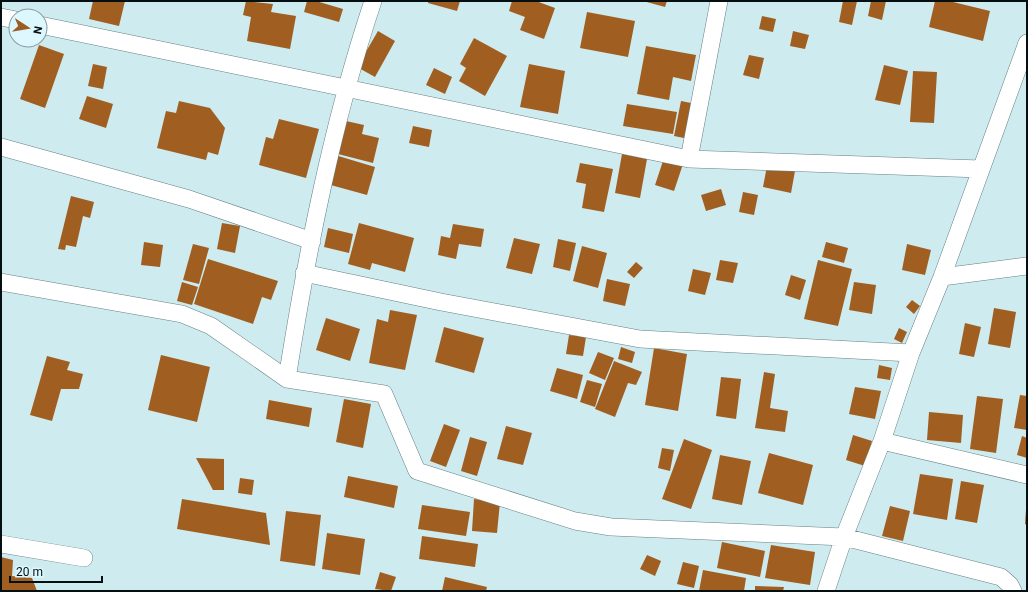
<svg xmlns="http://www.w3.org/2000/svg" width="1028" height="592" viewBox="0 0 1028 592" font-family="Roboto,sans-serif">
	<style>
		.building { fill: #a05f21 }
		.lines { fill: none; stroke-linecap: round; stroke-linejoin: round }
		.service-casing { stroke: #678085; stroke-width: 18 }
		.service { stroke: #fff; stroke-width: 17 }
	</style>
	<rect width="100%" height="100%" fill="#ceebf0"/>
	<path class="building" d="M93,1h32l-6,25 -30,-7z
		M246,1l27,3 -2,8 25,4 -6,33 -43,-8 4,-24 -8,-2z
		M307,1h9l27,8 -4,13 -35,-10z
		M428,1h32l-3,10 -29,-8z
		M512,1h24l19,7 -11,31 -24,-9 5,-13 -16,-6z
		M643,1h24l-2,6z
		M843,1h14l-5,24 -13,-3z
		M871,1h15l-4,19 -14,-4z
		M935,1h14l41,10 -7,30 -54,-14z
		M587,12l48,9 -7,36 -48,-9z
		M762,16l14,3 -3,13 -14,-3z
		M378,31l17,10 -20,36 -18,-10z
		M793,31l16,4 -4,14 -15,-3z
		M474,38l33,18 -22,40 -26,-15 7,-13 -6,-4z
		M39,45l25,9 -19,54 -25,-9z
		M646,46l50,9 -5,26 -18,-4 -4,23 -32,-6z
		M749,55l15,3 -5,21 -16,-4z
		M93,64l14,3 -4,22 -15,-3z
		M529,64l36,7 -7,43 -38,-7z
		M884,65l24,6 -8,34 -25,-5z
		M434,68l18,9 -7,17 -19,-9z
		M913,71l24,1 -3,51 -24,-1z
		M87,96l26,8 -7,24 -27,-9z
		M179,101l31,7 15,20 -7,27 -10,-3 -2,8 -49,-12 9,-37 10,2z
		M681,101l15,3 -7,35 -15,-3z
		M627,104l50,8 -4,22 -50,-8z
		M279,119l40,10 -13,49 -47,-13 7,-28 7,2z
		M346,121l18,4 -2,9 17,4 -6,25 -35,-9z
		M413,126l19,4 -3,17 -20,-4z
		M622,154l25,5 -7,39 -25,-5z
		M335,155l40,12 -8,28 -40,-11z
		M664,158l19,6 -9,27 -19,-6z
		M580,163l33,6 -9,43 -22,-4 4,-24 -10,-2z
		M767,166l28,5 -4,22 -28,-6z
		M721,189l5,16 -20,6 -5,-16z
		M743,192l15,3 -4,20 -15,-3z
		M71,196l23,6 -4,16 -7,-2 -7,31 -10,-2 -1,5 -7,-1z
		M222,223l18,3 -5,27 -18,-4z
		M359,223l55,15 -9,34 -33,-9 -2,7 -22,-6z
		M453,224l31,5 -3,18 -22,-3 -3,15 -18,-4 3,-19 9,2z
		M328,228l25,6 -4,19 -25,-6z
		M514,238l26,6 -8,30 -26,-6z
		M558,239l18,4 -6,28 -17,-4z
		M144,242l19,3 -3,22 -19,-2z
		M826,242l22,6 -4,15 -22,-6z
		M193,244l16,4 -10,36 -16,-4z
		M907,244l24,6 -6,25 -23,-5z
		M582,246l25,7 -9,35 -25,-7z
		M208,259l70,22 -7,19 -9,-3 -9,27 -59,-20z
		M720,260l18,3 -5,20 -17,-3z
		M818,260l34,9 -14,57 -34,-7z
		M636,262l7,6 -9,10 -7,-6z
		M693,269l18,4 -6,22 -17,-4z
		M791,275l15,5 -6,20 -15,-5z
		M607,279l23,5 -5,22 -22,-5z
		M182,282l16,5 -6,18 -15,-4z
		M854,282l22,3 -4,29 -23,-4z
		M912,300l8,6 -6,8 -8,-7z
		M994,308l22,4 -6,36 -22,-4z
		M390,310l27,5 -12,55 -36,-7 8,-44 11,3z
		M326,318l34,11 -10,32 -34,-11z
		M965,323l16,4 -7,30 -15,-3z
		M444,327l40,11 -10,35 -39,-11z
		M899,328l8,4 -5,11 -8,-4z
		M569,335l17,2 -3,19 -17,-2z
		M621,347l14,5 -3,11 -14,-4z
		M654,348l33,6 -9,57 -33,-6z
		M598,352l16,6 -9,22 -16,-7z
		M161,355l49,12 -13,55 -49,-12z
		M47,356l23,6 -3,8 16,4 -4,15h-18l-9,32 -22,-6z
		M614,361l28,11 -6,13 -8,-2 -13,34 -20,-8z
		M879,365l13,3 -2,12 -13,-2z
		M557,368l26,7 -6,24 -27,-8z
		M764,372l11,2 -5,34 18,3 -3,21 -30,-4z
		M721,377l20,2 -5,40 -20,-3z
		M587,380l15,4 -7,23 -15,-5z
		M855,387l26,4 -6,28 -26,-5z
		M1020,395l7,1v34l-13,-2z
		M977,396l26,3 -7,54 -26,-4z
		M344,399l27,5 -8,44 -27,-6z
		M269,400l43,8 -3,19 -43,-8z
		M929,412l34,3 -2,28 -34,-3z
		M444,424l16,6 -14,37 -16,-6z
		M506,426l26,7 -9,32 -26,-6z
		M853,435l19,6 -7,25 -19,-6z
		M1022,436l5,2v20l-10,-3z
		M470,437l17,5 -10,34 -16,-5z
		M684,439l28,11 -21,59 -29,-10z
		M662,448l12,2 -4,21 -12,-3z
		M769,453l44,12 -10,40 -45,-12z
		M720,455l31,6 -9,44 -30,-6z
		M196,458l28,1v31h-11z
		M920,474l33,5 -6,41 -34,-6z
		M348,476l50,10 -4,22 -50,-11z
		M240,478l14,2 -2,15 -14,-2z
		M961,481l23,4 -7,38 -22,-4z
		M182,499l84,14 4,32 -93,-16z
		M474,499l26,3 -3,31 -25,-2z
		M422,505l48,7 -4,24 -48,-7z
		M890,506l20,5 -7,30 -21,-5z
		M1026,510h1v15l-2,-1z
		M286,511l35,4 -6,51 -35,-5z
		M327,533l38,6 -5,36 -38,-6z
		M422,536l56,8 -3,23 -56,-8z
		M722,542l43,9 -5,26 -43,-9z
		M771,545l44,7 -5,33 -45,-7z
		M647,555l14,6 -6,15 -15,-7z
		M1,557l12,3 -1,16 20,2 5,13h-36z
		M683,562l16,4 -5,22 -17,-4z
		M703,570l43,8 -2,13h-45z
		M380,572l16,5 -5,14 -16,-2z
		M445,577l42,10 -1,4h-44z
		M755,586l29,1 -1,4h-28z"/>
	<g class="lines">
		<g class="service-casing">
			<path id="service" d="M1,17l15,3
				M40,25l649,134 292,10
				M1,147l188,52 123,42
				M689,159l30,-158
				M304,273l137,29 199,37 271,14
				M942,277l85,-11
				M1,282l181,32 29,12 76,53 97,15 33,77 158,50 36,6 233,10 157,40 9,8 3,6
				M287,379c20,-127 45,-255 86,-378
				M882,441l145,34
				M1,544l83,14
				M826,591l18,-54 38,-96 29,-88 31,-76 85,-234"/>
		</g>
		<use href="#service" class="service"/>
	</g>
	<rect width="1028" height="592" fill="none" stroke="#050e10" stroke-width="4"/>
	<g transform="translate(28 28) rotate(102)"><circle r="19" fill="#dcf8fe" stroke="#869a9f"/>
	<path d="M0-3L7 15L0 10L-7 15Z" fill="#9b5d22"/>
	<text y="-6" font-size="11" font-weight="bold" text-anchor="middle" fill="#050e10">N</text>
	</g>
	<path d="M10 576v6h92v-6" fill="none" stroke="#050e10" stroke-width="2"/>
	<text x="16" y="576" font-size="12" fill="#050e10" stroke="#dcf8fe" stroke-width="3" paint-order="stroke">20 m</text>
</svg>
